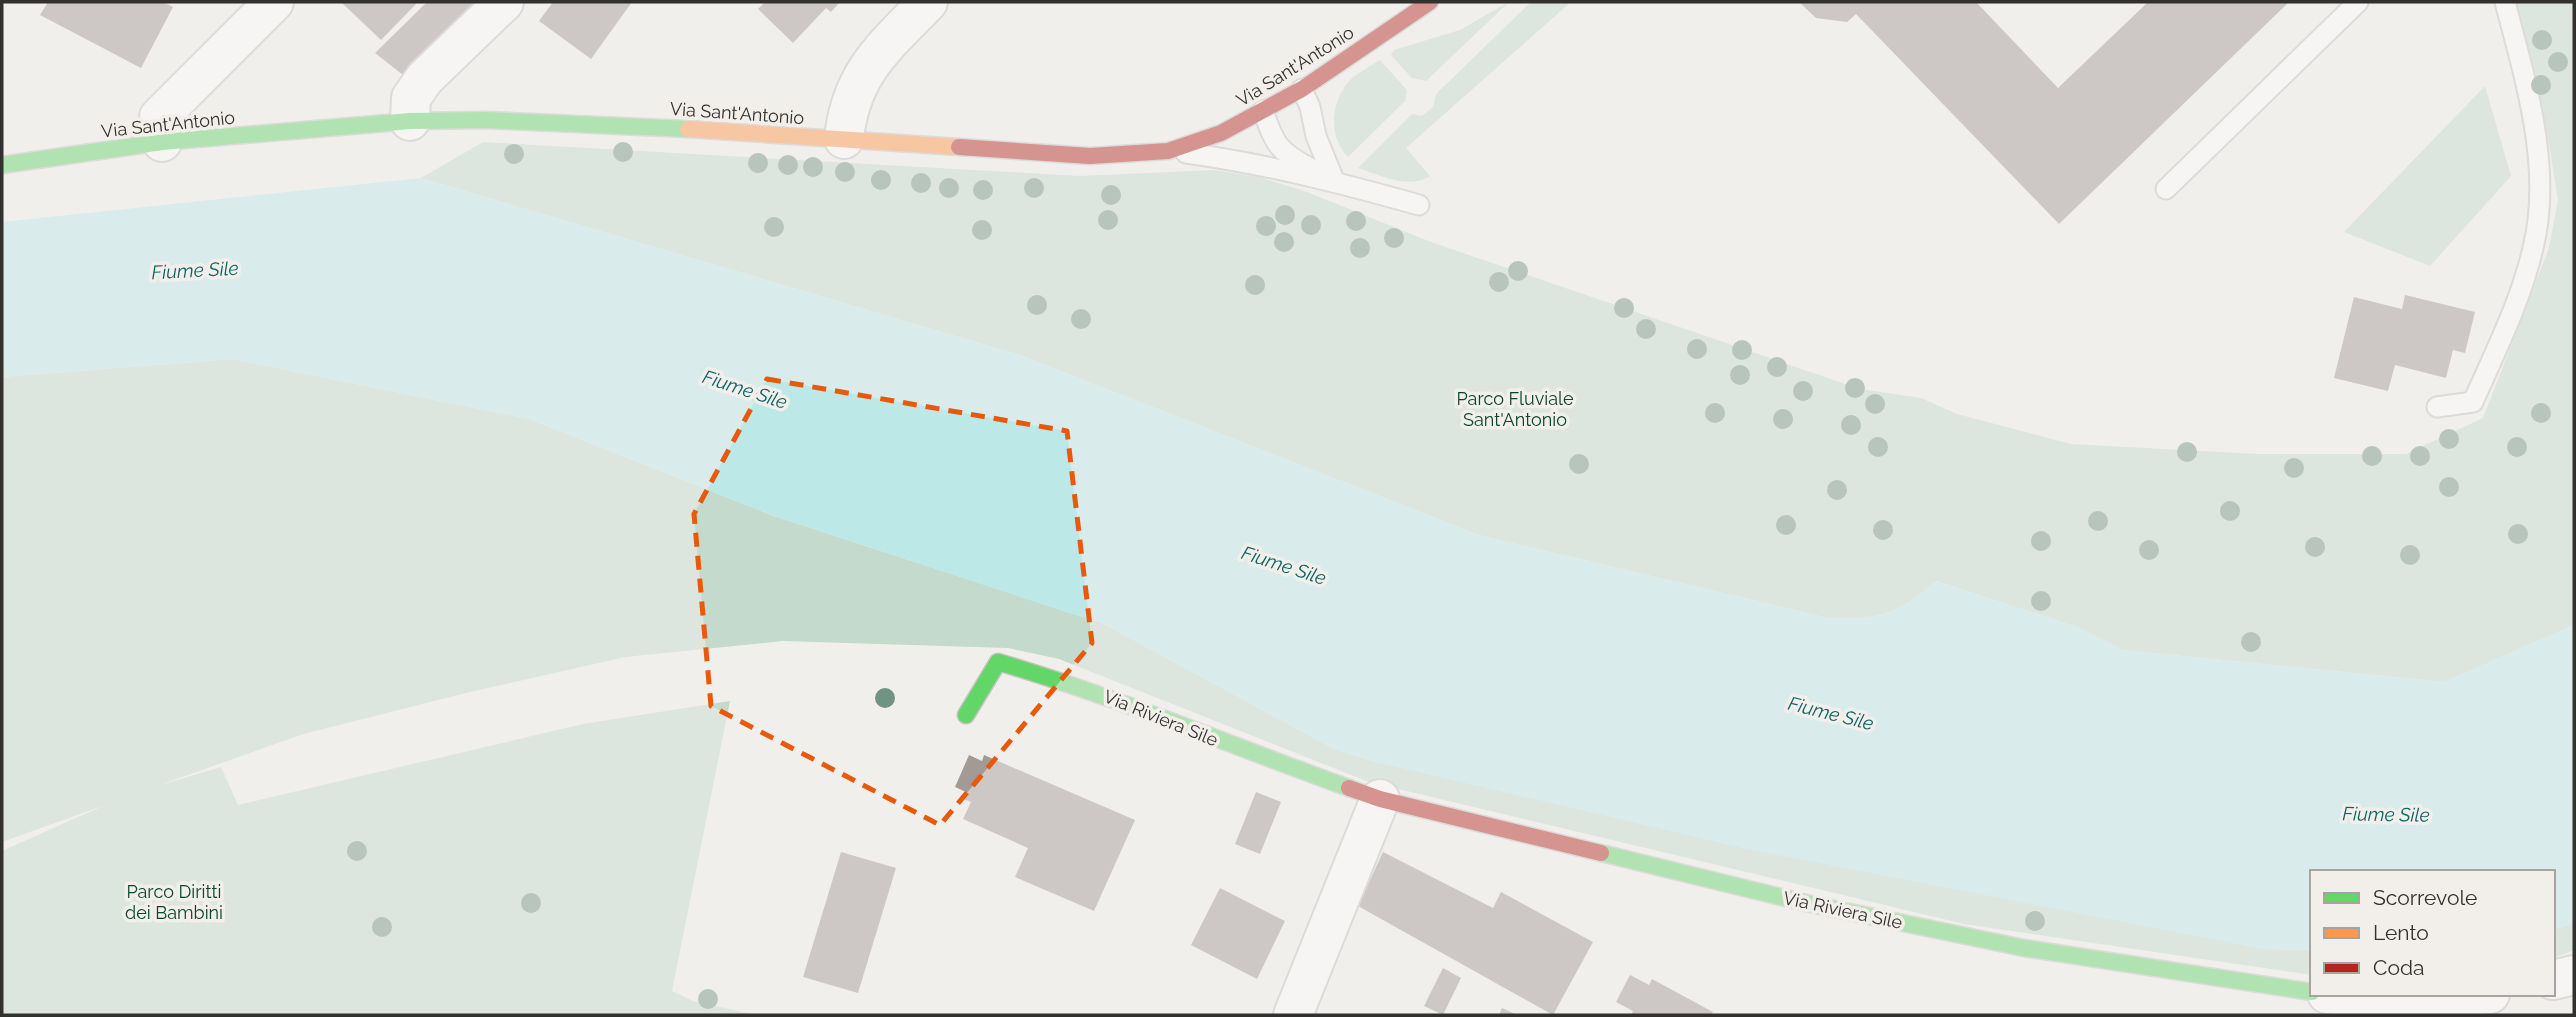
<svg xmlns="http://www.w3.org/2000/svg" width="2576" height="1017" viewBox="0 0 2576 1017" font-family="Raleway,sans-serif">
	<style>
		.green { fill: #c3dacc }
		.water { fill: #bce8e8 }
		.building { fill: #a29a94 }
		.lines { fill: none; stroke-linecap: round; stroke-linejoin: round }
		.lane-casing { stroke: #c4c3c1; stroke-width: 23 }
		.street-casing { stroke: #c4c3c1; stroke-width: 42 }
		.fast-casing { stroke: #c4c3c1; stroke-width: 19 }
		.slow-casing { stroke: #c4c3c1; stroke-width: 19 }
		.jam-casing { stroke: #c4c3c1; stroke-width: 19 }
		.lane { stroke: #fdfdfc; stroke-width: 19 }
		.street { stroke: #fdfdfc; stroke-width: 38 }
		.fast { stroke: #63d668; stroke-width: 16 }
		.slow { stroke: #ff974d; stroke-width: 16 }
		.jam { stroke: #b3261e; stroke-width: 16 }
		.tree { fill: #719384 }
		.marked { fill: none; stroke: #e8590c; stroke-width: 5; stroke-dasharray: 14 9; stroke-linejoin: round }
		.labels { text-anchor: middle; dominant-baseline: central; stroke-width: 7; stroke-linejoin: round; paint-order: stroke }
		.street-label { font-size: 18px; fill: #333130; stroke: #f2efeb }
		.park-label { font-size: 18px; fill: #08472f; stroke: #f2efeb }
		.water-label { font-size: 19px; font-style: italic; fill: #0b6366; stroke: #f2efeb }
	</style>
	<rect width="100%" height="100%" fill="#f1efec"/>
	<path class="green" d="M1509,2l-83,79 -14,-3 -21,-23 3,-5 66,-20z
		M1531,2h40l-165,146 24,28c-22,14 -50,-1 -72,-8l54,-54 10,2 11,-9 3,-13z
		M2516,2h58v623l-130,57 -322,-32 -42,-22 -144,-47c-39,34 -58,39 -108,37l-349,-83 -459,-180 -599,-177 62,-36 597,34 134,-6 45,7 48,15 124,50 429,147 61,9 36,16 114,30 186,10h149l77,-36 66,-170 9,-48 -11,-68z
		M1380,60l27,30 -2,11 -57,56c-21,-21 -17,-57 3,-78 8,-7 20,-13 29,-19z
		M2485,86l26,90 -81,90 -86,-34z
		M233,359l296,60 245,97 330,108 230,125 41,13 889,187 48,1v25l-348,-51 -595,-142 -310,-123 -51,-11 -225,-7 -158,16 -159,36 -163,41 -146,52 64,-19 17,38 345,-81 147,-23 -58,290 21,10 63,14h-754v-164l103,-46 -103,37v-465z
		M2574,923v27l-21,8v-28z"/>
	<path class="water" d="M421,178l599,177 459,180 349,83c50,2 69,-3 107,-37l146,47 41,22 321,32 131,-57v298l-21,7v-58h-241v78l-48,-1 -517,-100 -372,-87 -41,-13 -230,-125 -330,-108 -245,-97 -296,-60 -231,18v-155z"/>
	<path class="building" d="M48,2h115l10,5 -32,61 -101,-53z
		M341,2h77l-37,38z
		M427,2h50l-74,73 -28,-22z
		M553,2h79l-41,57 -52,-38z
		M765,2h75l-9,10 -5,-4 -33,35 -35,-34z
		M1799,2h177l82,86 90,-86h141l-230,222 -203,-210 -9,8 -31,-4z
		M2405,295l70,17 -10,41 -12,-3 -7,28 -51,-13 -7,26 -54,-13 20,-81 48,12z
		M969,755l13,6 2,-6 151,65 -41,91 -79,-34 13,-29 -65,-29 8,-17 -8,-3 3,-7 -11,-5z
		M1256,792l25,10 -21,52 -25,-10z
		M841,852l55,16 -38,125 -55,-16z
		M1383,852l110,56 8,-16 92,50 -40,73 -195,-109z
		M1220,888l65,33 -28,58 -66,-34z
		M1443,968l18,10 -18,37 -19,-9z
		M1630,975l19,10 3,-6 61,33 -2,3h-80l2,-4 -17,-9z
		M1502,1008l15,7h-18z"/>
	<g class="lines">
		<g class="lane-casing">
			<path id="lane" d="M1302,89l8,18 6,29 18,44
				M1263,110c11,34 16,42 47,58
				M1186,153c80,11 155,30 233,52
				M2166,189l192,-187
				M2437,407l36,-5c22,-50 48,-101 60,-154 20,-80 -8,-169 -28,-246"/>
		</g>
		<g class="street-casing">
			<path id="street" d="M410,121l1,-23 14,-20 79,-76
				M844,139c6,-65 41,-93 84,-137
				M162,142l-3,-25 115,-115
				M2553,980l21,-5
				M2327,994c55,9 108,8 163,0
				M1293,1015l87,-216"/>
		</g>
		<g class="fast-casing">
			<path id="fast" d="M2,165l160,-23 248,-21 76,-1 202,9
				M966,715l32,-53c119,35 234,84 351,126
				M1601,853l205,50 218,45 288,44"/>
		</g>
		<g class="slow-casing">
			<path id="slow" d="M688,129l271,18"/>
		</g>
		<g class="jam-casing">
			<path id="jam" d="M959,147l131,9 78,-5 53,-18 81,-44 128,-87
				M1349,788l31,11 221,54"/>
		</g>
		<use href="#lane" class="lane"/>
		<use href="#street" class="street"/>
		<use href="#fast" class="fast"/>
		<use href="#slow" class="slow"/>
		<use href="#jam" class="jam"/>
	</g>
	<g class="tree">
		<circle cx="2542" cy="40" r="10"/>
		<circle cx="2558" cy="62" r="10"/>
		<circle cx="2541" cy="85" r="10"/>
		<circle cx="623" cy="152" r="10"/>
		<circle cx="514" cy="154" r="10"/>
		<circle cx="758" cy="163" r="10"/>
		<circle cx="788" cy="165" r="10"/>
		<circle cx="813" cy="167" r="10"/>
		<circle cx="845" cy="172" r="10"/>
		<circle cx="881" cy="180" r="10"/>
		<circle cx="921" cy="183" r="10"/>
		<circle cx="949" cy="188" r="10"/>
		<circle cx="1034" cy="188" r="10"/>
		<circle cx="983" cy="190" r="10"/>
		<circle cx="1111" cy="195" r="10"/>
		<circle cx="1285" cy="215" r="10"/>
		<circle cx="1108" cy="220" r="10"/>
		<circle cx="1356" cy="221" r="10"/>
		<circle cx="1311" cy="225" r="10"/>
		<circle cx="1266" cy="226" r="10"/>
		<circle cx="774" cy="227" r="10"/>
		<circle cx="982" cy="230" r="10"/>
		<circle cx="1394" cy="238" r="10"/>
		<circle cx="1284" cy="242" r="10"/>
		<circle cx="1360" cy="248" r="10"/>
		<circle cx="1518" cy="271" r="10"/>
		<circle cx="1499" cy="282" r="10"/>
		<circle cx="1255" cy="285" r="10"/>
		<circle cx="1037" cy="305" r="10"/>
		<circle cx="1624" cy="308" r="10"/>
		<circle cx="1081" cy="319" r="10"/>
		<circle cx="1646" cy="329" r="10"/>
		<circle cx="1697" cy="349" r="10"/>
		<circle cx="1742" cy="350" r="10"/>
		<circle cx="1777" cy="367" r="10"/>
		<circle cx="1740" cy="375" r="10"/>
		<circle cx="1855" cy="388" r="10"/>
		<circle cx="1803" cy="391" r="10"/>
		<circle cx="1875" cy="404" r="10"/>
		<circle cx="1715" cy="413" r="10"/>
		<circle cx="2541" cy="413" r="10"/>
		<circle cx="1783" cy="419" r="10"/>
		<circle cx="1851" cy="425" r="10"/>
		<circle cx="2449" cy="439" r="10"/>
		<circle cx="1878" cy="447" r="10"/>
		<circle cx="2517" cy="447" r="10"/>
		<circle cx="2187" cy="452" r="10"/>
		<circle cx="2372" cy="456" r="10"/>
		<circle cx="2420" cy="456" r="10"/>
		<circle cx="1579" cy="464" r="10"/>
		<circle cx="2294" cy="468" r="10"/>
		<circle cx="2449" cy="487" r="10"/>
		<circle cx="1837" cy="490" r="10"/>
		<circle cx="2230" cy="511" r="10"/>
		<circle cx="2098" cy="521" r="10"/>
		<circle cx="1786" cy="525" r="10"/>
		<circle cx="1883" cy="530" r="10"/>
		<circle cx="2518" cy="534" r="10"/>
		<circle cx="2041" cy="541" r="10"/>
		<circle cx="2315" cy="547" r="10"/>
		<circle cx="2149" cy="550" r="10"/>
		<circle cx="2410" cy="555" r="10"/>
		<circle cx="2041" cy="601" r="10"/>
		<circle cx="2251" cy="642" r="10"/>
		<circle cx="885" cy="698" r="10"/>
		<circle cx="357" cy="851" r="10"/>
		<circle cx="531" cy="903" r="10"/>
		<circle cx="2035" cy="921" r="10"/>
		<circle cx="382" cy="927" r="10"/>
		<circle cx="708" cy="999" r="10"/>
	</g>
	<path d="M0 0H2576V1017H0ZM767,379l300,52 25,212 -152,182 -229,-119 -17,-192z" fill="#f1efec" fill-opacity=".55" fill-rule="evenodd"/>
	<path class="marked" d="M767,379l300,52 25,212 -152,182 -229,-119 -17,-192z"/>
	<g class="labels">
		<g class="street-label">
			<text transform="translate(1295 66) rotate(-32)">Via Sant'Antonio</text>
			<text transform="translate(737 113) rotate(4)">Via Sant'Antonio</text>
			<text transform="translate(168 124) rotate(-6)">Via Sant'Antonio</text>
			<text transform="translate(1161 718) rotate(22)">Via Riviera Sile</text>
			<text transform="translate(1843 910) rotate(12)">Via Riviera Sile</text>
		</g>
		<g class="park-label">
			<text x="1515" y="398">Parco Fluviale<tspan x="1515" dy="21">Sant'Antonio</tspan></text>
			<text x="174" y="891">Parco Diritti<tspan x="174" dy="21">dei Bambini</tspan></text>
		</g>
		<g class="water-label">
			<text transform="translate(195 270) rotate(-3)">Fiume Sile</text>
			<text transform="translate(745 389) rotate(18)">Fiume Sile</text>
			<text transform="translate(1284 565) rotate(18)">Fiume Sile</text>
			<text transform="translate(1831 713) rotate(14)">Fiume Sile</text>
			<text transform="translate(2386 814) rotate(1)">Fiume Sile</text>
		</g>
	</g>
	<rect width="2576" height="1017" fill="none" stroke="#333130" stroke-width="7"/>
	<rect x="2310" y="870" width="245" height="126" fill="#f2efeb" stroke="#a6a3a0" stroke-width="2"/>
	<rect x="2324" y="893" width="35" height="10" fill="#63d668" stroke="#a6a3a0" stroke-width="2"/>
	<text x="2373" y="905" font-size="21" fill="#333130">Scorrevole</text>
	<rect x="2324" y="928" width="35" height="10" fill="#ff974d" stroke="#a6a3a0" stroke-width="2"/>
	<text x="2373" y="940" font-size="21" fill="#333130">Lento</text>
	<rect x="2324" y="963" width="35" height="10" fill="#b3261e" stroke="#a6a3a0" stroke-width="2"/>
	<text x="2373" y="975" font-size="21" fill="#333130">Coda</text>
</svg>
